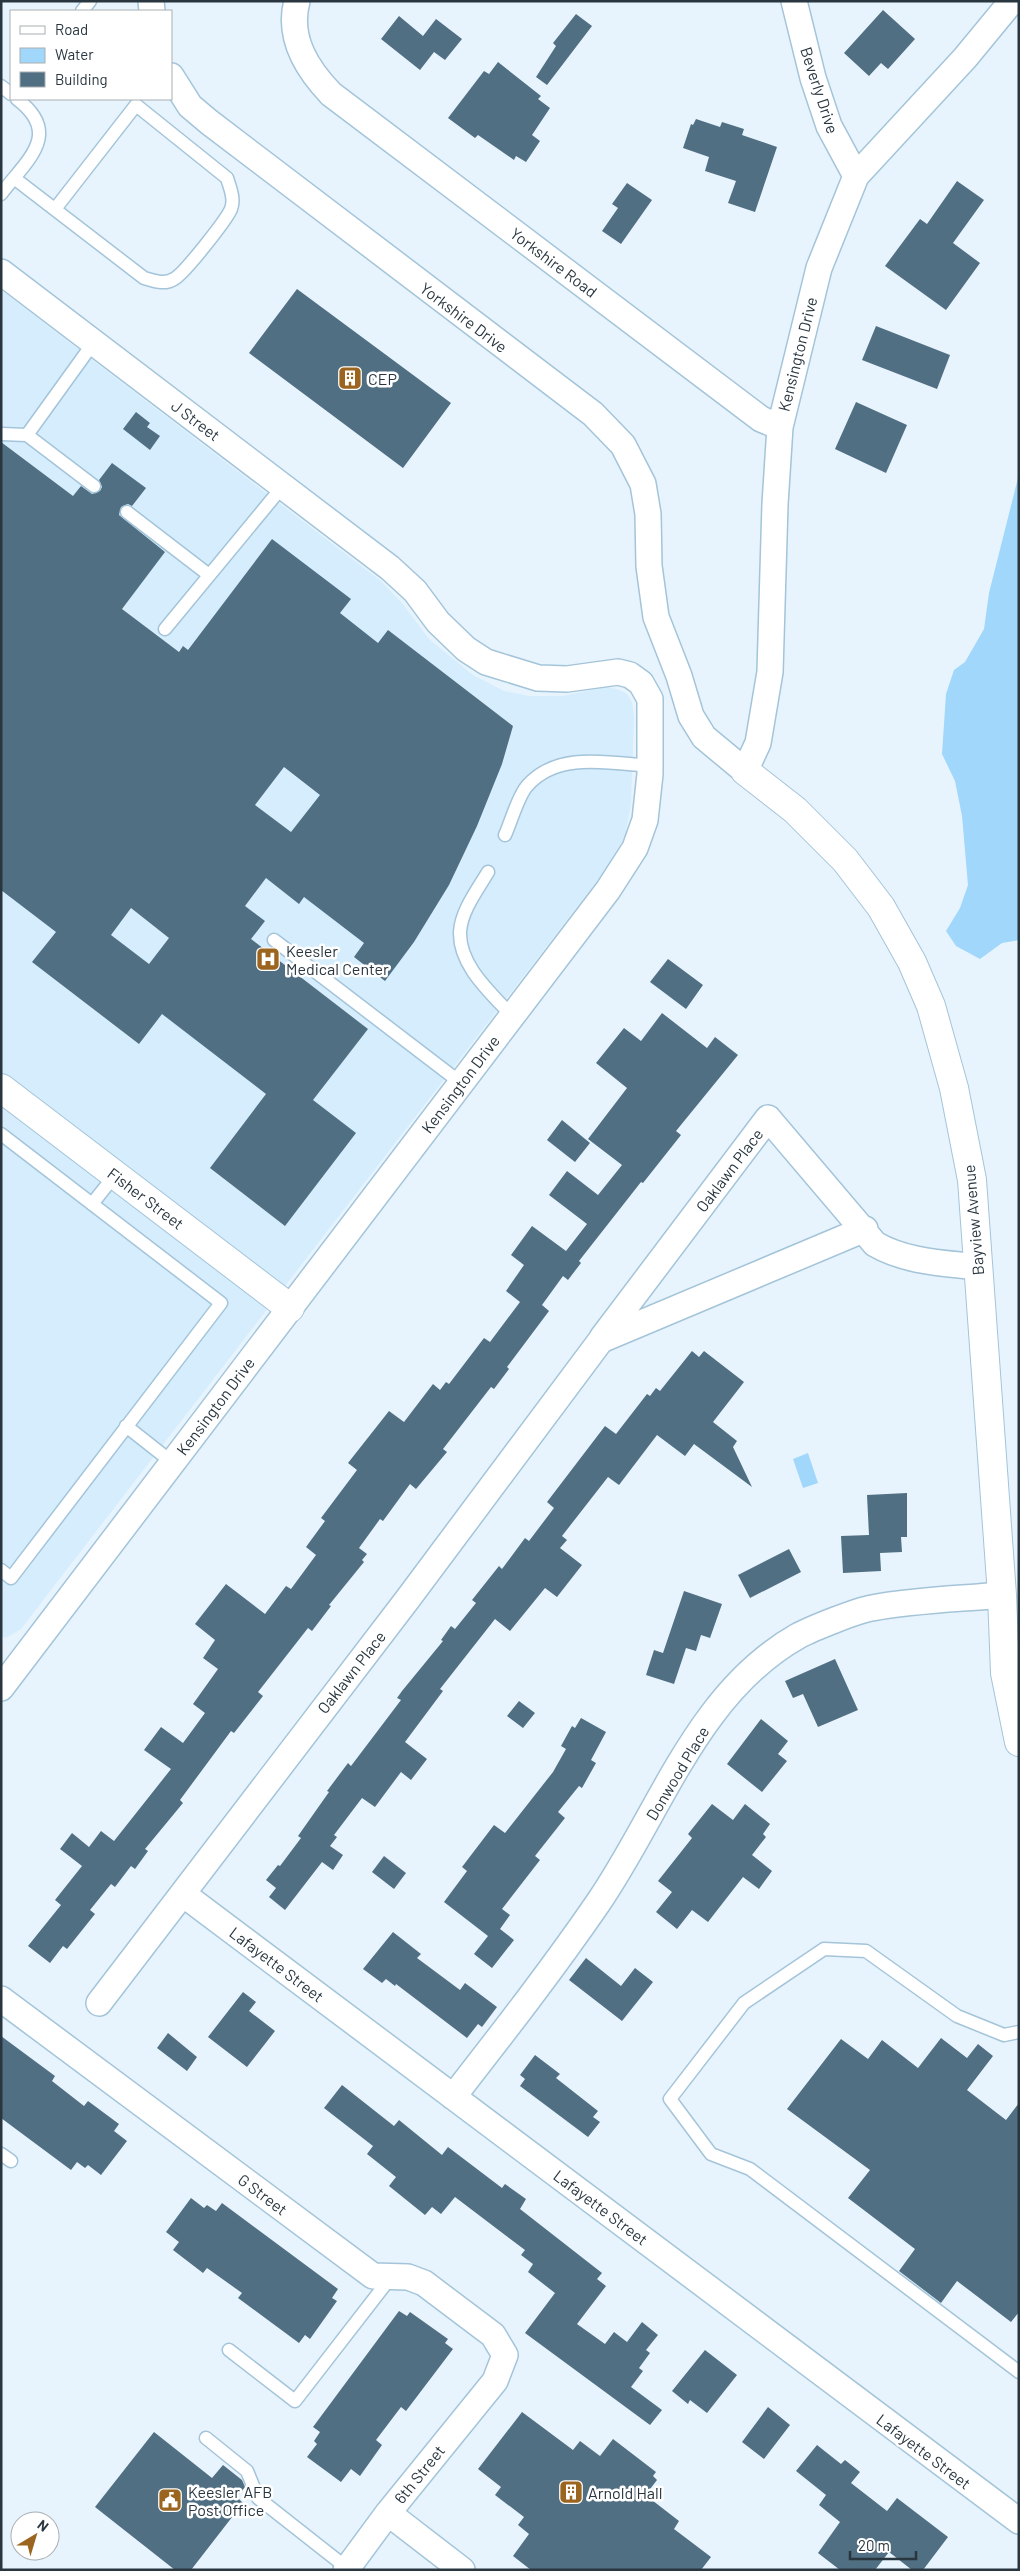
<svg xmlns="http://www.w3.org/2000/svg" width="1020" height="2571" viewBox="0 0 1020 2571" font-family="Barlow,sans-serif">
	<style>
		.built { fill: #d5edfd }
		.water { fill: #a0d7fa }
		.building { fill: #516f82; fill-rule: evenodd }
		.lines { fill: none; stroke-linecap: round; stroke-linejoin: round }
		.service-casing { stroke: #a4c4d9; stroke-width: 15 }
		.minor-casing { stroke: #a4c4d9; stroke-width: 28 }
		.tertiary-casing { stroke: #a4c4d9; stroke-width: 30 }
		.service { stroke: #fff; stroke-width: 12 }
		.minor { stroke: #fff; stroke-width: 25 }
		.tertiary { stroke: #fff; stroke-width: 28 }
		.labels { text-anchor: middle; dominant-baseline: central; stroke-width: 5; stroke-linejoin: round; paint-order: stroke }
		.street-label { font-size: 16px; fill: #29363f; stroke: #fff }
		.poi-label { font-size: 16px; fill: #29363f; stroke: #fff; text-anchor: start }
	</style>
	<rect width="100%" height="100%" fill="#e7f4fd"/>
	<path class="built" d="M1,290l380,291 21,22 27,36 44,36 31,16 25,5h34l43,-9 11,2 10,5 5,8 2,15 -3,87 -6,32 -22,37 -582,756 -15,9 -5,-2z"/>
	<path class="water" d="M1019,474v466l-17,3 -22,16 -24,-13 -10,-15 14,-23 8,-23 -6,-69 -7,-35 -13,-27 4,-60 8,-24 11,-8 19,-33 5,-36z
		M808,1453l10,30 -15,5 -10,-29z"/>
	<path class="building" d="M883,10l32,29 -27,30 -7,-6 -12,13 -25,-23z
		M576,14l16,12 -45,59 -11,-8 20,-31 -3,-3z
		M399,16l24,20 13,-17 26,20 -17,21 -11,-8 -14,18 -39,-31z
		M498,62l43,34 -3,3 12,9 -18,27 8,6 -14,21 -10,-6 -2,4 -36,-25 -3,3 -27,-20 36,-47 5,3z
		M696,119l24,8 2,-5 22,7 -2,6 35,12 -22,65 -27,-9 8,-22 -31,-10 4,-14 -26,-9 8,-24 2,1z
		M957,181l27,19 -31,43 27,20 -34,47 -61,-44 35,-47 7,5z
		M627,183l25,17 -31,44 -19,-13 16,-23 -6,-4z
		M297,289l154,114 -48,65 -154,-115z
		M876,326l74,29 -13,34 -75,-29z
		M856,402l51,23 -21,48 -51,-24z
		M136,412l14,11 -3,4 13,9 -10,14 -27,-21z
		M1,442l72,54 8,-10 11,8 8,-3 2,-4 -3,-7 13,-17 34,25 -14,18 -4,-2 -7,3 -2,8 46,37 -43,57 57,43 4,-6 5,4 84,-111 79,60 -11,14 38,30 10,-13 125,96 -11,38 -25,62 -28,59 -35,57 -29,39 -31,-24 10,-14 -60,-46 -5,7 -33,-26 -21,28 20,15 -14,18 117,90 -55,71 43,33 -71,93 -75,-58 56,-74 -104,-80 -23,30 -107,-82 24,-30 -55,-42zM284,767l36,28 -29,37 -36,-27zM131,908l38,30 -20,26 -38,-29z
		M668,959l35,26 -17,24 -36,-27z
		M662,1013l45,35 8,-11 23,18 -62,76 5,4 -38,48 -2,-1 -62,79 2,2 -13,17 -5,-4 -21,29 7,6 -42,56 2,2 -15,20 -3,-2 -48,62 4,3 -31,37 -6,-5 -27,37 -3,-2 -21,29 8,6 -5,6 2,2 -35,43 2,1 -19,25 -4,-3 -50,64 5,4 -29,37 -3,-2 -51,69 3,3 -38,46 3,2 -13,18 -4,-3 -16,21 -4,-3 -21,26 5,4 -28,35 -4,-3 -13,17 -22,-17 33,-41 -6,-5 27,-34 -22,-17 12,-16 17,14 12,-16 13,10 57,-72 -27,-19 17,-23 22,16 22,-30 -12,-9 25,-35 -15,-11 12,-18 -20,-16 31,-40 39,30 21,-28 5,3 25,-34 -10,-8 19,-26 -4,-3 36,-48 -9,-7 41,-52 15,11 29,-38 7,6 6,-8 3,2 35,-46 6,4 30,-40 -14,-11 18,-26 -13,-10 21,-29 34,25 21,-27 -38,-29 18,-24 31,24 24,-30 -34,-26 39,-51 -31,-25 28,-35 17,13z
		M562,1120l28,23 -15,19 -28,-22z
		M692,1351l7,6 5,-6 40,31 -31,40 24,19 -4,6 19,40 -58,-43 -9,12 -28,-21 -38,50 -11,-8 -46,59 5,4 -7,8 22,17 -25,32 -12,-9 -35,43 -15,-12 -55,70 3,2 -38,51 22,17 -16,21 -10,-8 -26,35 -13,-9 -28,37 3,2 -7,9 13,9 -10,15 -11,-8 -37,48 -16,-13 7,-9 -10,-8 12,-15 2,1 21,-28 -3,-2 31,-44 -2,-1 21,-28 3,3 50,-66 -4,-2 5,-7 41,-50 -2,-1 10,-14 4,3 21,-26 -4,-3 27,-34 3,3 23,-31 4,3 25,-33 -7,-6 58,-76 11,8 31,-40 3,2 6,-8 4,3z
		M907,1493v44h-6l1,15 -22,1 1,18 -38,2 -2,-37 28,-1 -2,-40z
		M789,1549l12,23 -51,26 -12,-23z
		M684,1591l38,13 -12,34 -9,-3 -5,16 -10,-3 -12,36 -28,-9 8,-25 9,3z
		M835,1659l23,51 -40,17 -15,-33 -10,4 -8,-17z
		M519,1701l16,12 -12,15 -16,-12z
		M581,1718l25,14 -15,28 5,3 -14,25 -3,-2 -21,26 7,6 -30,38 5,4 -38,49 8,6 -10,14 14,11 -22,28 -18,-14 14,-18 -44,-34 23,-31 -5,-4 32,-42 11,8 48,-61 13,-23 -5,-3 11,-20 3,2z
		M761,1719l27,22 -10,13 9,7 -25,31 -35,-28z
		M712,1804l21,16 12,-16 25,20 -7,10 3,3 -14,18 20,16 -13,18 -16,-12 -35,45 -16,-12 -15,19 -21,-17 16,-20 -14,-11 34,-43 -4,-4z
		M384,1856l22,17 -12,16 -22,-17z
		M393,1932l28,22 -4,4 43,32 5,-7 32,24 -15,20 -4,-3 -11,14 -71,-54 -1,2 -9,-7 -4,4 -19,-14z
		M586,1958l35,28 14,-18 18,14 -31,39 -53,-41z
		M243,1992l13,10 -7,9 26,20 -28,36 -39,-30z
		M168,2033l29,24 -10,14 -30,-23z
		M1,2036l54,40 -3,5 32,25 4,-5 31,23 -5,7 13,10 -26,34 -13,-10 -3,3 -8,-6 -6,8 -70,-52z
		M941,2038l26,20 11,-14 15,12 -26,34 39,30 13,-17v209l-8,10 -54,-41 -16,22 -42,-32 16,-22 -67,-51 22,-28 -83,-61 54,-70 27,20 14,-19 36,28z
		M535,2055l25,19 -4,4 42,33 -5,6 7,5 -12,15 -68,-51 5,-7 -5,-4z
		M342,2085l52,41 5,-6 43,35 6,-8 54,41 3,-4 21,15 -6,10 82,64 -5,6 9,7 -29,38 28,20 9,-12 13,10 15,-20 16,13 -12,15 4,3 -11,15 4,3 -12,16 31,23 -12,15 -125,-92 30,-40 -27,-21 5,-8 -12,-9 4,-5 -70,-53 -14,17 -9,-7 -7,8 -36,-29 7,-9 -29,-23 6,-8 -49,-38z
		M191,2198l13,10 3,-3 9,6 6,-8 116,86 -6,9 5,3 -27,38 -5,-4 -6,8 -61,-45 4,-5 -35,-25 -4,5 -30,-23 6,-8 -13,-10z
		M399,2311l8,5 3,-4 38,27 -3,4 8,6 -47,62 -5,-4 -25,33 6,5 -22,31 -9,-7 -10,13 -34,-25 10,-13 -3,-3 6,-9 -7,-5z
		M705,2350l32,25 -30,38 -17,-13 -2,4 -16,-13z
		M768,2407l22,18 -26,34 -22,-17z
		M522,2412l51,38 7,-9 20,15 13,-17 43,33 -3,4 4,4 -10,13 3,2 -2,2 31,24 -5,8 37,28 -10,13h-170l-18,-14 16,-22 -11,-9 6,-8 -29,-22 6,-8 -23,-18z
		M154,2432l58,46 11,-13 19,15 3,7 -8,10 6,6 -52,67h-16l-80,-63z
		M817,2445l24,19 4,-4 15,12 -9,11 36,28 10,-13 51,39 -25,33h-11l-23,-18 -14,18h-35l-22,-17 22,-31 -21,-17 7,-10 -30,-24z"/>
	<g class="lines">
		<g class="service-casing">
			<path id="service" d="M82,11l8,-10
				M1,86l10,8
				M14,178l130,100c11,3 20,7 30,1 10,-5 53,-60 57,-70 4,-10 -1,-21 -4,-31l-91,-73 -81,104
				M1,194c26,-34 62,-60 16,-95
				M1,434l26,1 67,-93
				M27,435l67,51
				M127,512l82,63
				M165,629l118,-143
				M505,835c6,-13 13,-39 22,-49 30,-35 83,-23 123,-20
				M488,872c-10,17 -27,39 -28,60 -1,34 31,61 52,84
				M274,940l187,143
				M1,1134l220,169 -210,275 -10,-8
				M92,1204l23,-29
				M126,1426l47,37
				M1019,2032l-15,3 -47,-19 -91,-65 -42,-2 -80,54 -74,96 41,55 39,15 269,203
				M1,2154l10,7
				M229,2350l66,51 96,-124
				M206,2438l41,33 11,27 89,70"/>
		</g>
		<g class="minor-casing">
			<path id="minor" d="M151,1l1,10
				M297,1c-10,37 10,68 34,93l430,325 19,8
				M794,1l19,77 16,48 27,50
				M171,76l19,30 19,16 384,292 30,31 20,39 5,30 1,52 7,51 23,59 12,40 13,21 41,34 13,-28 12,-71 5,-168 5,-77 39,-159 37,-92 109,-118 47,-57
				M1,272l389,296 25,23 23,31 28,27 20,13 52,16 29,1 51,-7 12,3 11,8 9,16v75l-5,46 -10,28 -27,42 -607,798
				M602,1338l166,-220 107,126c31,18 68,19 103,23
				M183,1894l836,627
				M1,1999l372,277 35,1 16,6 69,52 12,20 -10,26 -107,132 -42,57
				M99,2003l308,-403 194,-260 264,-111
				M453,2097c49,-63 99,-127 145,-194 62,-90 99,-210 200,-267 13,-7 60,-26 74,-28 43,-8 87,-9 130,-13
				M388,2513l74,57"/>
		</g>
		<g class="tertiary-casing">
			<path id="tertiary" d="M745,771l50,39 50,50 36,47 31,55 19,44 23,82 18,92 30,415 3,78 14,69
				M1,1088l289,220"/>
		</g>
		<use href="#service" class="service"/>
		<use href="#minor" class="minor"/>
		<use href="#tertiary" class="tertiary"/>
	</g>
	<defs>
		<g id="building-square" transform="scale(1.25)"><rect x="-9" y="-9" width="18" height="18" rx="4" fill="#9b651f" stroke="#fff"/><path d="M-4-6H4V6H1V3H-1V6H-4ZM-2.5-4.3h1.7v1.8h-1.7ZM.8-4.3h1.7v1.8H.8ZM-2.5-1h1.7V.8h-1.7ZM.8-1h1.7V.8H.8Z" fill="#fff"/></g>
		<g id="hospital-square" transform="scale(1.25)"><rect x="-9" y="-9" width="18" height="18" rx="4" fill="#9b651f" stroke="#fff"/><path d="M-5-5h3v3.5h4V-5h3V5h-3V1.5h-4V5h-3Z" fill="#fff"/></g>
		<g id="civic-square" transform="scale(1.25)"><rect x="-9" y="-9" width="18" height="18" rx="4" fill="#9b651f" stroke="#fff"/><path d="M-.6-6.5H3V-4.5H.6V-3L4-1V1h2V6H-6V1h2V-1L-.6-3ZM-1.2 2.5V6h2.4V2.5Z" fill="#fff"/></g>
	</defs>
	<g fill-rule="evenodd">
		<use href="#building-square" x="350" y="378"/>
		<use href="#hospital-square" x="268" y="959"/>
		<use href="#building-square" x="571" y="2492"/>
		<use href="#civic-square" x="170" y="2500"/>
	</g>
	<g class="labels">
		<g class="street-label">
			<text transform="translate(820 90) rotate(72)">Beverly Drive</text>
			<text transform="translate(554 262) rotate(37)">Yorkshire Road</text>
			<text transform="translate(464 317) rotate(37)">Yorkshire Drive</text>
			<text transform="translate(797 354) rotate(-76)">Kensington Drive</text>
			<text transform="translate(196 420) rotate(37)">J Street</text>
			<text transform="translate(460 1084) rotate(-53)">Kensington Drive</text>
			<text transform="translate(729 1170) rotate(-53)">Oaklawn Place</text>
			<text transform="translate(146 1198) rotate(37)">Fisher Street</text>
			<text transform="translate(973 1220) rotate(-95)">Bayview Avenue</text>
			<text transform="translate(215 1406) rotate(-53)">Kensington Drive</text>
			<text transform="translate(351 1672) rotate(-52)">Oaklawn Place</text>
			<text transform="translate(677 1773) rotate(-59)">Donwood Place</text>
			<text transform="translate(277 1964) rotate(37)">Lafayette Street</text>
			<text transform="translate(263 2194) rotate(37)">G Street</text>
			<text transform="translate(601 2207) rotate(37)">Lafayette Street</text>
			<text transform="translate(924 2451) rotate(37)">Lafayette Street</text>
			<text transform="translate(419 2474) rotate(-51)">6th Street</text>
		</g>
		<g class="poi-label">
			<text x="368" y="378">CEP</text>
			<text x="286" y="950">Keesler<tspan x="286" dy="18">Medical Center</tspan></text>
			<text x="188" y="2491">Keesler AFB<tspan x="188" dy="18">Post Office</tspan></text>
			<text x="588" y="2492">Arnold Hall</text>
		</g>
	</g>
	<rect width="1020" height="2571" fill="none" stroke="#29363f" stroke-width="5"/>
	<rect x="10" y="10" width="162" height="90" fill="#ffffff" stroke="#a9afb2"/>
	<rect x="20" y="26" width="25" height="8" fill="#ffffff" stroke="#a9afb2"/>
	<text x="55" y="35" font-size="15" fill="#29363f">Road</text>
	<rect x="20" y="48" width="25" height="15" fill="#a0d7fa" stroke="#a9afb2"/>
	<text x="55" y="60" font-size="15" fill="#29363f">Water</text>
	<rect x="20" y="72" width="25" height="15" fill="#516f82" stroke="#a9afb2"/>
	<text x="55" y="85" font-size="15" fill="#29363f">Building</text>
	<g transform="translate(35 2536) rotate(38)"><circle r="24" fill="#ffffff" stroke="#a9afb2"/>
	<path d="M0-4L9 19L0 12L-9 19Z" fill="#9b651f"/>
	<text y="-8" font-size="14" font-weight="bold" text-anchor="middle" fill="#29363f">N</text>
	</g>
	<path d="M850 2551v8h66v-8" fill="none" stroke="#29363f" stroke-width="2.5"/>
	<text x="858" y="2551" font-size="15" fill="#29363f" stroke="#ffffff" stroke-width="4" paint-order="stroke">20 m</text>
</svg>
